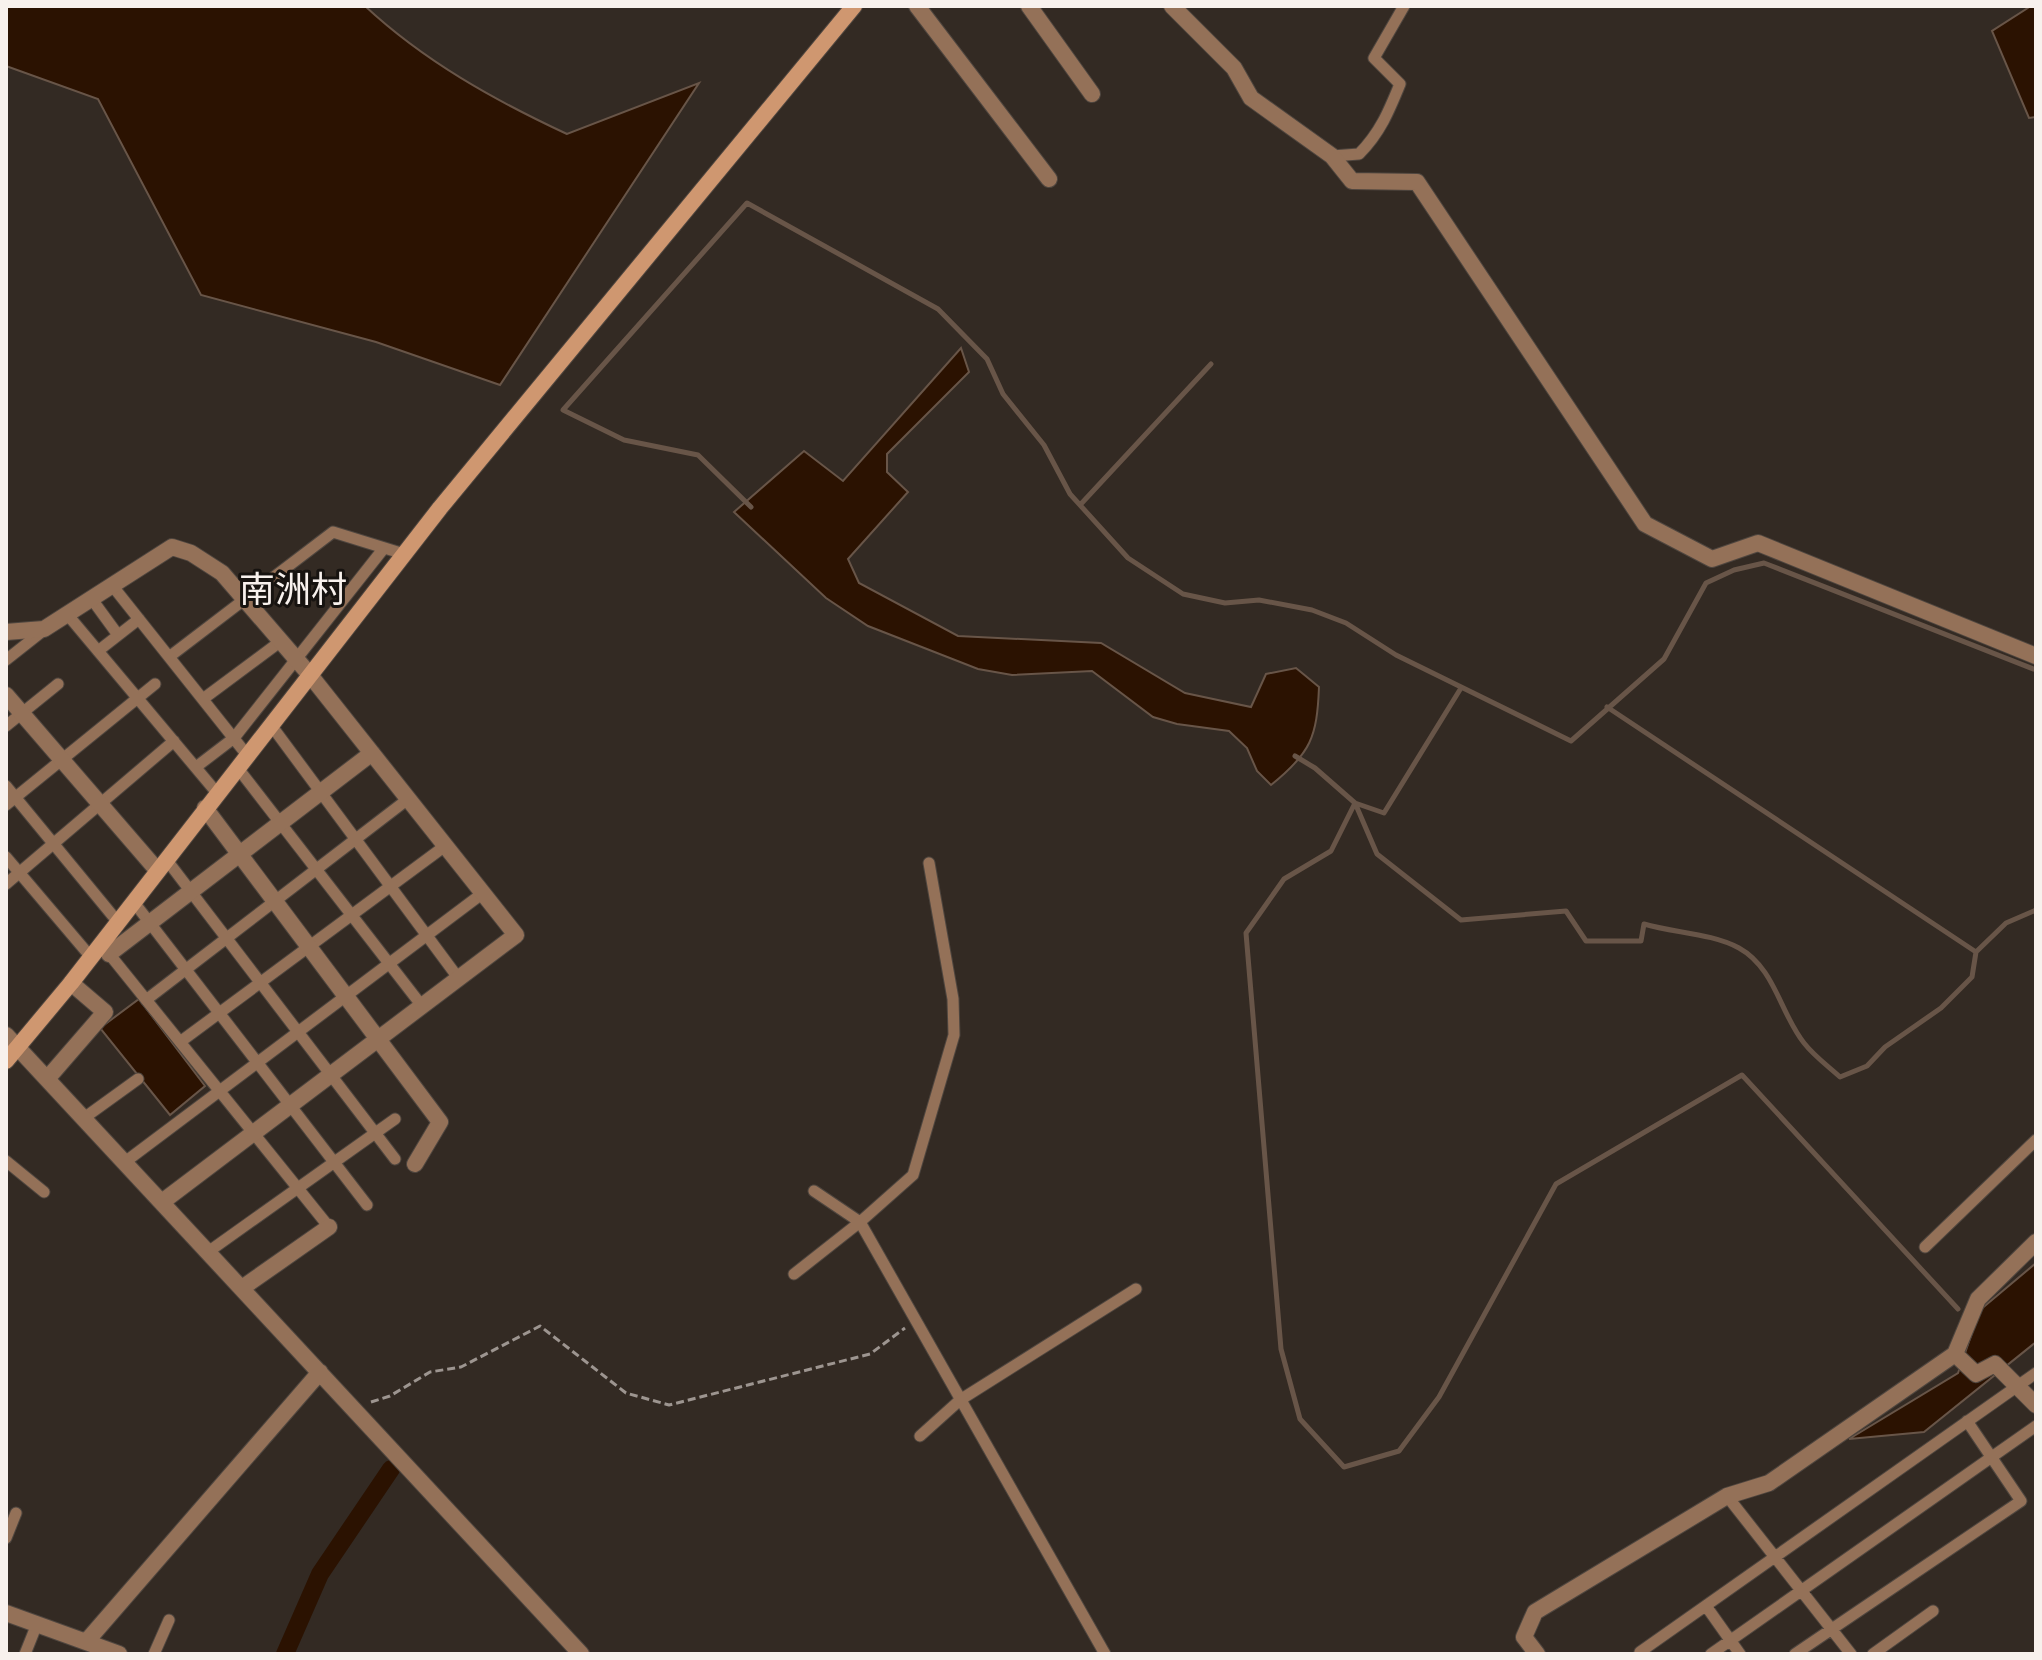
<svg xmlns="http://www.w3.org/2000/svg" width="2042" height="1660" viewBox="0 0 2042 1660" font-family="'Zilla Slab','Noto Sans SC',serif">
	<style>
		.water { fill: #2b1201; stroke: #685548; stroke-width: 2 }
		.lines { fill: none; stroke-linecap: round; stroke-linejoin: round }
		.stream { stroke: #685548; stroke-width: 5 }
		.canal { stroke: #2b1201; stroke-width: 18 }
		.lane-casing { stroke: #4f463f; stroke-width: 13 }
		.street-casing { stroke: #4f463f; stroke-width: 18 }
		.secondary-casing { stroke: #4f463f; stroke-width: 18 }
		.path { stroke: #9d9590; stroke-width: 3; stroke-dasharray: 8 4; stroke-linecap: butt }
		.lane { stroke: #947158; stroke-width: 11 }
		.street { stroke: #947158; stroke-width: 16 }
		.secondary { stroke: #cf9770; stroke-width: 16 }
		.labels { text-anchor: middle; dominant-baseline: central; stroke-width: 6; stroke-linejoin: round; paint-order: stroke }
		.quarter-label { font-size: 36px; fill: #f8f1ed; stroke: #171310 }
	</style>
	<rect width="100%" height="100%" fill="#332a23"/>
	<path class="water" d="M6,6h359c59,55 129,94 202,128l132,-51 -199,302 -124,-43 -175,-47 -103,-196 -92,-33z
		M2031,6h5v111l-7,1 -37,-87z
		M961,348l8,24 -82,82v18l21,20 -60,67 11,24 99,53 143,7 84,50 66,14 15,-33 30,-6 23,19c-2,50 -8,66 -48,98l-14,-14 -10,-23 -18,-17 -52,-7 -24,-7 -61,-46 -80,4 -34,-6 -110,-43 -42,-28 -92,-86 70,-61 39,30z
		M139,999l66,87 -35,29 -70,-87z
		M2036,1263v79l-112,90 -75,7 109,-66 22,-63z"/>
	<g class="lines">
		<path class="stream" d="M1080,505l131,-141
			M751,507l-53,-52 -74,-15 -61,-30 184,-207 191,106 49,50 16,35 41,51 26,49 58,64 55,36 42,9 34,-3 53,10 34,13 50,32 175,86 93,-82 42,-76 28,-13 30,-7 272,107
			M1461,688l-77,125 -29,-10 22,51 84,66 105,-9 20,30h55l3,-17c30,9 67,9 95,24 36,20 41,65 65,95 10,13 24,23 36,34l27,-11 18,-19 56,-39 31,-31 4,-25 30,-29 30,-13
			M1607,707l369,245
			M1295,756l20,12 40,35 -24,48 -47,28 -38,54 35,416 19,70 44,48 55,-16 40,-54 117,-213 186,-109 216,234"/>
		<path class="canal" d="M285,1654l35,-80 71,-105"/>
		<g class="lane-casing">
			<path id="lane" d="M1332,156l27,-2c21,-21 30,-43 41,-70l-26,-26 30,-52
				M111,584l136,171
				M91,598l27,37
				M67,614l150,179
				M98,651l41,-32
				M169,657l164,-125 71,22
				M6,660l38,-30
				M203,699l78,-58
				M271,725l188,254
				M6,726l52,-42
				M196,767l38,-29 150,-190
				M237,767l185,239
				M6,786l111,135
				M6,805l149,-121
				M6,857l84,99
				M166,859l229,300
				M929,863l24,136 1,36 -41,140 -53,47 245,432
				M6,884l168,-143
				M133,901l234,304
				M106,950l223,277
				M146,1000l262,-201
				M180,1042l265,-196
				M84,1118l54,-39
				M6,1161l38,31
				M125,1162l358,-269
				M1925,1247l111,-107
				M208,1252l187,-133
				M794,1274l66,-52 -46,-31
				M920,1436l40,-36 176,-111
				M1727,1496l124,158
				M6,1538l10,-25
				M1706,1606l34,48
				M1640,1652l396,-279
				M25,1654l12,-30
				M154,1654l15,-34
				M1711,1654l325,-228
				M1795,1654l226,-153 -54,-80
				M1873,1654l60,-43"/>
		</g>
		<g class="street-casing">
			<path id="street" d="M917,6l132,173
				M1029,6l63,88
				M1172,6l62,62 17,30 81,58 20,25 65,1 228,342 67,35 46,-16 278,113
				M6,632l38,-3 128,-82 19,6 31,20 88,102 206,260 -354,267
				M6,695l151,175
				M205,808l235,314 -25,42
				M109,954l263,-201
				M6,1035l575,619
				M47,1079l58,-67 -34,-29
				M242,1288l87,-61
				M1955,1354l21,20 19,-10 41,41
				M6,1613l80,29
				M119,1654l-33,-12 234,-270
				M1537,1654l-13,-17 11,-25 192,-116 42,-13 186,-129 23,-55 58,-57"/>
		</g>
		<g class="secondary-casing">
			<path id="secondary" d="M6,1061l65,-78 369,-475 414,-502"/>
		</g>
		<path class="path" d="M371,1402l19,-6 40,-24 31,-5 79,-41 86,67 43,12 201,-51 35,-26"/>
		<use href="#lane" class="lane"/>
		<use href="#street" class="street"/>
		<use href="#secondary" class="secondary"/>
	</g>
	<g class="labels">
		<g class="quarter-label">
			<text x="293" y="589">南洲村</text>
		</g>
	</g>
	<rect width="2042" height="1660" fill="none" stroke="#f8f1ed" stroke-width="16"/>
</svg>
